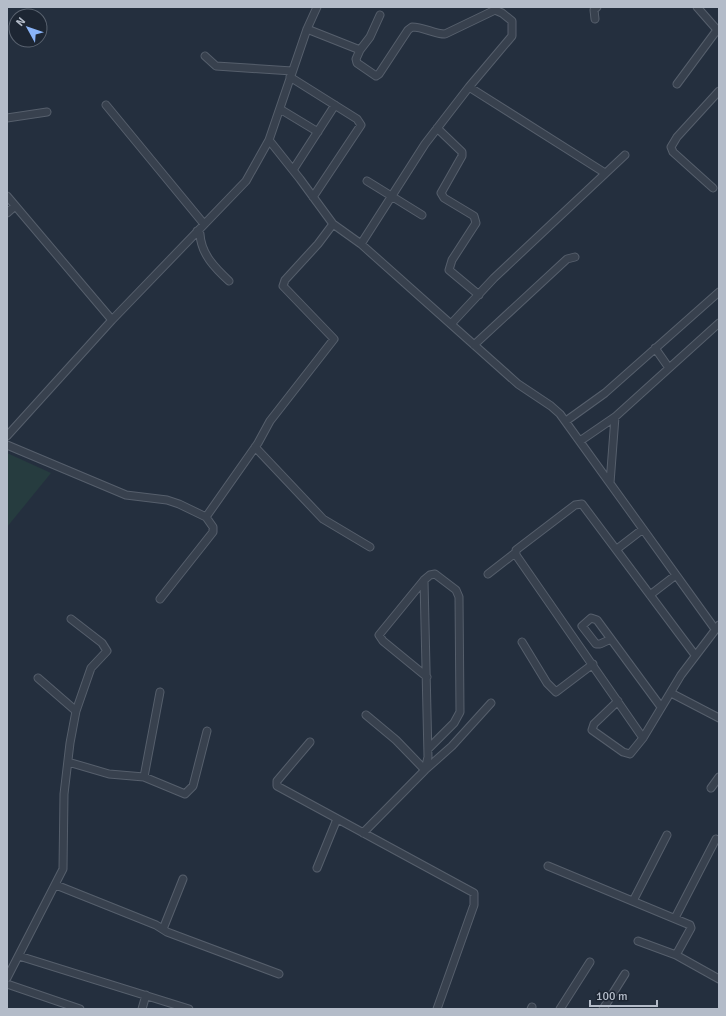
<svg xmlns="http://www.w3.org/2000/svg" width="726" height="1016" viewBox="0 0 726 1016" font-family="Signika,sans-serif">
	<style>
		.green { fill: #263c3f }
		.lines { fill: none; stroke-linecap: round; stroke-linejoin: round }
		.minor-casing { stroke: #565f6c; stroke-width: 9 }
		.minor { stroke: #38414e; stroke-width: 7 }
	</style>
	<rect width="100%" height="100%" fill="#242f3e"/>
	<path class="green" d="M7,453l44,20 -44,54z"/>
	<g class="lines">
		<g class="minor-casing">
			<path id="minor" d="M697,7l22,25
				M595,19l-1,-9 3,-3
				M307,29l53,21 10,-13 10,-22
				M360,50l-4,9 1,4 19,13 3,-2 29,-44 4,-3c12,0 22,7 33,7l50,-24 7,3 10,8v15l-43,51 -44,57 -64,100
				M205,56l11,10 76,5
				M290,77l67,42 4,6 -48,72
				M677,84l40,-54
				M469,87l136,86
				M106,105l98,119
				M280,109l38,23
				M7,118l40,-6
				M437,128l25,24v4l-21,37 3,5 30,18 2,7 -24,37 -3,10 30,25
				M293,170l42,-65
				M367,181l55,34
				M713,188l-40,-36 -2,-5 6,-10 42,-46
				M7,196l105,124
				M7,213l8,-7
				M333,224l28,20 157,140 33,22 9,8 155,215
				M197,231l3,3c1,20 15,34 29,47
				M451,324l43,-46 131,-123
				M474,345l93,-86 8,-2
				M655,348l14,20
				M566,421l39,-28 114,-101
				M7,436l105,-116 134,-139 23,-41 38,-111 10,-22
				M580,441l35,-24 104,-94
				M7,445l119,50 41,5 12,4 27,13 7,10v5l-53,67
				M255,447l68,72 47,28
				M610,483l5,-66
				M206,517l52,-74 12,-22 64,-82 -51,-53 2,-6 33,-36 15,-20 -33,-45 -31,-39
				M617,549l26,-20
				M488,574l27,-21
				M424,580l4,177 -3,13 27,-24 39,-43
				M650,595l26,-20
				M611,639l-11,5h-4l-14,-18 9,-8 6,2 64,87
				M522,642l25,41 9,9 37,-28
				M427,677l-44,-36 -4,-6 45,-55 6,-5 5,-1 21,16 3,7 1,115 -6,11 -26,26
				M38,678l38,33
				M671,693l48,25
				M618,701l-24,23 -2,6 31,22 7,2 13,-16 38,-63 38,-50
				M643,738l-127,-183v-5l59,-45 7,-1 113,151
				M310,742l-33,39v5l197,107v12l-37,104
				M68,762l41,12 35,3 41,17 8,-8 14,-55
				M144,777l16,-85
				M711,788l8,-11
				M363,833l62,-63 -29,-30 -30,-25
				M548,866l142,59 1,3 -15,27
				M317,868l20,-49
				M56,885l100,40 11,7 112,42
				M633,901l34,-66
				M675,918l41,-79
				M163,929l20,-50
				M638,941l38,14 43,24
				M19,956l170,53
				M7,978l56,-109 1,-75 6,-51 6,-32 15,-43 16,-17 -5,-8 -31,-24
				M7,984l73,25
				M142,1009l4,-14
				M531,1009l1,-2
				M560,1009l30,-47
				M603,1009l22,-35"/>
		</g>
		<use href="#minor" class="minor"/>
	</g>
	<rect width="726" height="1016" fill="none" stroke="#b4bcc9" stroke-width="16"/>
	<g transform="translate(28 28) rotate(310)"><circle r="19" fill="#1d2633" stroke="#59626f"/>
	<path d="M0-3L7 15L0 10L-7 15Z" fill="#8ab4f8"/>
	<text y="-6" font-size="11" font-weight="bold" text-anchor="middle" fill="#b4bcc9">N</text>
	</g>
	<path d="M590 1000v6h67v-6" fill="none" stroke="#b4bcc9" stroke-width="2"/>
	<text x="596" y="1000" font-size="12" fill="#b4bcc9" stroke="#1d2633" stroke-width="3" paint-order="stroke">100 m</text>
</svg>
